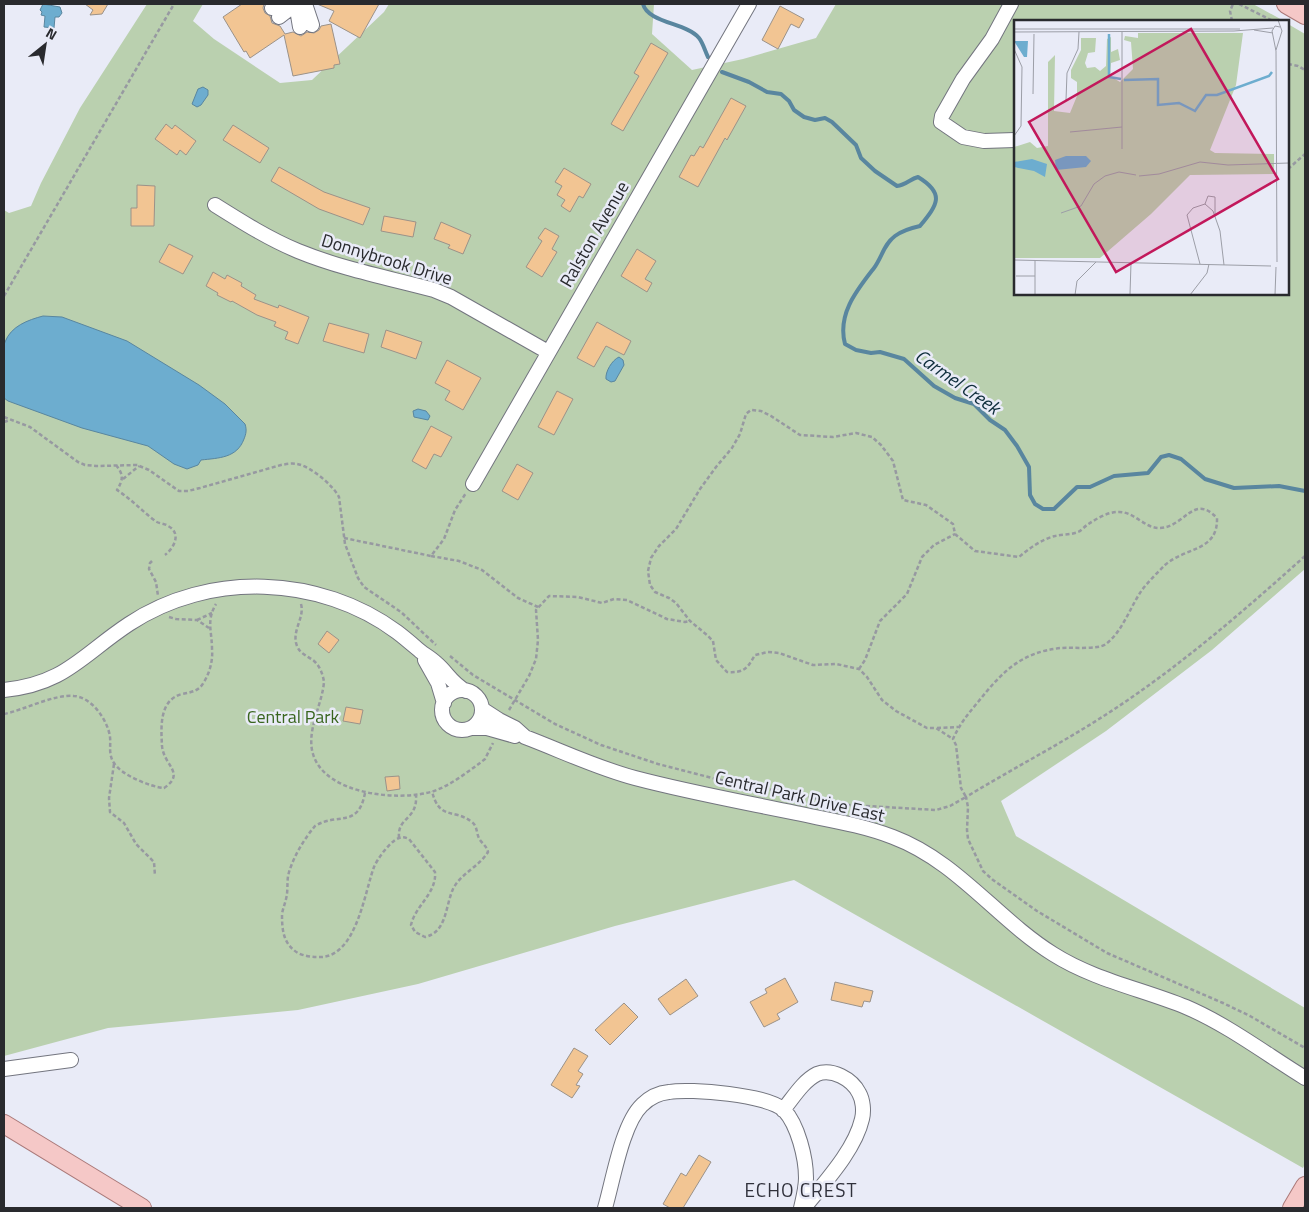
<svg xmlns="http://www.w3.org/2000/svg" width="1309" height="1212" viewBox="0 0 1309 1212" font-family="'Titillium Web',sans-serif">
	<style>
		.green { fill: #bad0af }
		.water { fill: #6dadcf; stroke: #59869f }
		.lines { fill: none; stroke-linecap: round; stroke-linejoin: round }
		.stream { stroke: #59869f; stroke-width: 4 }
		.building { fill: #f2c593; stroke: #9b9289 }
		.minor-casing { stroke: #73757f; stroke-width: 16 }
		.major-casing { stroke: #aa7979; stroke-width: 20 }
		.path { stroke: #9799a1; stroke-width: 2.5; stroke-dasharray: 4 2.5; stroke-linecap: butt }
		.minor { stroke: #fff; stroke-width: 14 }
		.major { stroke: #f5c8c7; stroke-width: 18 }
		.labels { text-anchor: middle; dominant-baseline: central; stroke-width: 5; stroke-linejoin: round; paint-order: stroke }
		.street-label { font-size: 18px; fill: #292a2e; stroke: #e9ebf7 }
		.park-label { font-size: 18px; fill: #39651e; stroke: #e9ebf7 }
		.water-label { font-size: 19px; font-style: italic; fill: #0f2e3c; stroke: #e9ebf7 }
		.neighbourhood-label { font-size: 19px; letter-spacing: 1px; fill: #30313b; stroke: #e9ebf7 }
		.inset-river { fill: none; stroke: #6dadcf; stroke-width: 2.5 }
		.inset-road { fill: none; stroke: #9c9ea7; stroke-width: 1 }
		.view { fill: #c2185b; fill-opacity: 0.15; stroke: #c2185b; stroke-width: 2.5 }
		.inset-edge { fill: none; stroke: #292a2e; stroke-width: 2.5 }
	</style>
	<rect width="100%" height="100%" fill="#e9ebf7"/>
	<path class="green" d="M147,4h56l-10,17 21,18 66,44 32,-3 72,-68 5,-8h265l-2,30 40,36 51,-11 73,-21 20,-34h417l31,17h-269v273h273v-270l17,10v535l-93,81 -106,81 -105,70 15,35 289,172v156l-2,4 -509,-288 -179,46 -197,58 -120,26 -190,18 -104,28v-846l5,3 22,-7 10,-23 39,-75z"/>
	<path class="water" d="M43,4l17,3 2,6 -3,4h-4l-1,11 -10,-1 1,-11 -4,-1 1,-3 -2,-2z
		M203,87l5,3v5l-7,10 -4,2 -5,-3 6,-15z
		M43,316l19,1 65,24 72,44 26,19 20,20c2,6 1,10 -1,15 -7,19 -25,19 -43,21l-3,5 -11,4 -13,-5 -26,-18 -66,-18 -74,-27 -4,-3c0,-11 -2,-49 1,-56 6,-16 23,-22 38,-26z
		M619,357l4,3 1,5 -9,16 -4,1 -5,-3c-1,-7 6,-19 13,-22z
		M418,409l8,2 4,5 -2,4 -14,-3 -1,-6z"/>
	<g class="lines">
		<path class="stream" d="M643,4c5,19 44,19 56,34 4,5 6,13 9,19
			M722,72l27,10 18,10 14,2 8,7 5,9 10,7 11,3 10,-2 7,4 24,23 5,13 14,13 22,15c9,-1 13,-7 21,-9 28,17 19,28 2,49 -9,2 -17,4 -25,10 -11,8 -13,21 -21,32 -17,22 -37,46 -29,76l11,6 15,3 9,-1 24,7 30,27 21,12 19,6 16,16 15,10 12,16 12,21 1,28 5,9 8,5h11l23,-22h13l24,-11 34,-3 13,-16 8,-2 12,4 24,20 29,9 45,-2 26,5"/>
	</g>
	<path class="building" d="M85,4h23l-6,10 -12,1 3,-5z
		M242,4h22l-1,4 2,5 5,3 2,7 8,3 5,8 8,-2 8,4 6,-4 7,1 5,-3 2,-4 10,-2 9,40 -6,1v3l-41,8 -9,-41 -34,23 -4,-7 -2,1 -21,-35z
		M317,4h62l-19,34 -31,-17 5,-10z
		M780,6l24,13 -5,9 -8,-4 -13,25 -16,-9z
		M651,43l17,10 -45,78 -12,-7 28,-48 -5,-3z
		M731,98l15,8 -19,34 -2,-2 -27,49 -19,-10 12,-22 3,1 6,-10 3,2z
		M166,124l6,5 3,-4 21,16 -10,14 -6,-5 -3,5 -22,-16z
		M233,125l36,23 -9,15 -37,-23z
		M279,167l45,25 46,16 -7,17 -44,-16 -48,-28z
		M564,168l27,16 -8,14 -4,-2 -9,16 -9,-6 4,-6 -8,-5 5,-9 -7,-4z
		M137,185l18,1 -1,40h-23v-18h6z
		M384,216l32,6 -3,15 -32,-6z
		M441,222l30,13 -8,19 -15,-6 2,-3 -16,-6z
		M545,228l14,8 -7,13 5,3 -15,25 -16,-10 16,-26 -4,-3z
		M169,244l24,12 -10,18 -24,-12z
		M637,249l19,12 -11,18 7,4 -5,9 -26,-16z
		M213,272l12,7 2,-4 15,8 -1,3 15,9 -2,4 24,9 1,-3 30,12 -11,27 -13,-5 3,-7 -14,-6 2,-4 -19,-7 -25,-14 -1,1 -14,-7 1,-2 -12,-7z
		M597,322l34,19 -7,14 -18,-9 -12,21 -17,-9z
		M329,323l40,11 -5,19 -41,-12z
		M386,330l36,12 -6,17 -35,-12z
		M447,360l34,18 -18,32 -18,-10 5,-9 -15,-8z
		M557,391l16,8 -19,36 -16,-8z
		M431,426l21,11 -11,20 -7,-3 -8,15 -14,-8z
		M517,464l16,9 -15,27 -16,-9z
		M327,631l12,9 -10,13 -11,-9z
		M346,707l17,3 -3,14 -17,-3z
		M399,776l1,13 -13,2 -2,-14z
		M785,978l13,24 -21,12 3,5 -16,8 -14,-25 17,-9 -2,-4z
		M686,979l12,17 -28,19 -12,-16z
		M835,982l38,9 -3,11 -6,-1 -2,6 -31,-7z
		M624,1003l14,14 -28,28 -15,-15z
		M574,1048l14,8 -10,15 5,3 -7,11 4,1 -8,12 -21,-13z
		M699,1155l12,7 -28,46h-13l-7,-4 18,-31 5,3z"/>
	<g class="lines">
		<g class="minor-casing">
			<path id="minor" d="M299,4l-1,11 2,12
				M305,4l7,21
				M1011,4l-19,35 -29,40 -21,37 -1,6 22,15 21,4 31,-1
				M272,8l7,-4
				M279,17l9,-7 5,-6
				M215,205c27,17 54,34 83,46 44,18 91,27 136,39l17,7 97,55
				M473,484l276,-480
				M425,660l13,23 6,20
				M4,690c61,-6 78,-35 125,-66 80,-53 191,-49 268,8 8,6 16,13 23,19 5,4 11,7 16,12 11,9 16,21 30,28
				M442 710a20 20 0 1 1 40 0a20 20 0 1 1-40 0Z
				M482,709l17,11 16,8 10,9c37,14 72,31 110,41 53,14 108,24 161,35 33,7 66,12 97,24 64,24 104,82 160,117 41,26 89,35 133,53 42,18 80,47 119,71
				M471,728h16l28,8
				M4,1069l67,-9
				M783,1110c10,-12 20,-29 34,-36 15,-6 35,5 42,19 4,7 5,18 3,26 -7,31 -38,64 -58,89
				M605,1208c8,-27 17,-84 37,-103 7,-7 16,-12 27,-13 21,-4 100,3 115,18 14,15 22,48 22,68 0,10 -3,21 -5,30"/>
		</g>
		<g class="major-casing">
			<path id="major" d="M1286,4l19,11
				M4,1124l138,84
				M1292,1208l13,-22"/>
		</g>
		<path class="path" d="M1239,4l34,17
			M1232,21l-2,-10 3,-7
			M1288,64l10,2 7,4
			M1288,169l17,-15
			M4,296l170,-292
			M4,417l26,10 48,35 7,3 11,1 41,-1 12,5 30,21h9l12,-3 81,-23c5,-1 11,-2 16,-1 13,2 36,21 42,33l6,47 13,34 6,9 37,25 35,33
			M4,422l6,-2
			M116,465c8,10 7,15 1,25 14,9 24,20 37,30 4,4 10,3 14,6 14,7 6,22 -3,29
			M123,479l16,-13
			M344,538l87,18 13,-17 11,-29 11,-17
			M431,556l28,5 23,9 36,28 20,9
			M1305,556c-59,53 -119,105 -186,150 -49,33 -102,60 -153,91l2,10 -1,23 1,9 15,32 10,9 44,31 70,42 116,50 27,13 55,32
			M152,561l-2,2 -1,6 7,13 2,14
			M301,604c4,14 -10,27 -4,42 3,8 11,10 17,15 6,5 9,14 10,21 -2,23 -18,49 -11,72 12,41 87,48 121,37 17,-6 32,-18 46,-28l5,-4 8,-16
			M169,617l7,2 21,1 12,8
			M197,620l15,-7
			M450,656l23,19 82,49 46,21 57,19 58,15 133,26 87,5 14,-4 16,-9 -5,-9 -5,-43 -3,-6c6,-14 15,-25 25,-37 24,-30 43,-50 83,-54 11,-1 37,2 45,-4 17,-13 24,-37 36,-54 6,-8 15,-17 23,-25 20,-18 53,-13 52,-47 -24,-25 -32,9 -57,10 -15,1 -26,-17 -42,-16 -11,0 -22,7 -31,13 -3,2 -6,6 -9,7 -7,3 -16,2 -23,4 -13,3 -25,12 -36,21l-44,-6 -20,-17 -2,-10 -27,-19 -23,-5 -10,-39 -12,-16 -9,-8 -16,-4 -23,4 -33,-2 -29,-19 -10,-5 -10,-1 -5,4 -6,20 -8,14 -16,19 -16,22 -24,40 -17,17 -8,12 -3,13 2,14 5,7 14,6 7,5 14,18 17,14 6,6 3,19 11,12c17,1 20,-3 28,-17l13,-3 11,1 34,12 23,-1 23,5 8,8 15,23 14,11 31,17h9l17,11
			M859,669l6,-9 15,-39 27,-27 15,-37 12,-12 21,-11
			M509,710l20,-34 7,-17 2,-19 -2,-30 13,-14 29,1 24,6 12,-4 13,1 40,19 18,3 5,-1
			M4,714c20,-4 50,-20 70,-18 18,1 34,25 36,41 1,9 -2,17 4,26 7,12 37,24 50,25 22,-15 0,-22 -2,-42 -1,-19 -3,-46 20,-52 10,-2 17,-3 22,-12 6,-10 9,-22 8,-33 0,-18 -6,-28 4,-45
			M937,728l21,-1
			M114,764l-5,34 1,14 14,11 12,21 18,18 1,14
			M365,793c-7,36 -27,19 -50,33 -11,13 -23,33 -27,50 -1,8 0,16 -2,23 -1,5 -3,9 -4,15 0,16 1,30 16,39 6,3 13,4 19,4 39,3 47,-63 57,-90 4,-9 13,-21 21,-27 5,-3 8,-4 14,-1l26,33c2,21 -20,34 -24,53l4,7 10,5c22,-5 20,-30 28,-48 8,-16 26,-22 35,-37 -1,-5 -5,-8 -8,-12 -4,-6 -2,-13 -8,-18 -18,-14 -33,-1 -40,-31
			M399,838c-2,-22 19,-17 17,-44"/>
		<use href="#minor" class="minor"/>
		<use href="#major" class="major"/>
	</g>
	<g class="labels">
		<g class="street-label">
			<text transform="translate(594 234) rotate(-60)">Ralston Avenue</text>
			<text transform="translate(387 259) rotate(17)">Donnybrook Drive</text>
			<text transform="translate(800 796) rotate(13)">Central Park Drive East</text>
		</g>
		<g class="park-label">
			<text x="293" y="716">Central Park</text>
		</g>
		<g class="water-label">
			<text transform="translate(958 381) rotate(35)">Carmel Creek</text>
		</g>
		<g class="neighbourhood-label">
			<text x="801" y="1189">ECHO CREST</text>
		</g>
	</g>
	<g transform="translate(1014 20)">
		<rect width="275" height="275" fill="#e9ebf7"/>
		<path d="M124,13h105l-7,52 -26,65 5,3 59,1v20l-84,1 -39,39 -51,44h-86v-111l16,-5 7,6 11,-2v-84l7,-7 -1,56 16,2 7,-17v-14l-6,-4v-8l10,-20v-12h15l-1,14 -7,1 -3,10 2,5 8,-1 5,4 6,-5 1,-27 4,-2v15l7,-3 2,11 -9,3 -1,13 10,6 13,-13 -2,-27 -7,-2 1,-4 13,2z" fill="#bad0af"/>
		<path d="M0,21h14l-1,16h-3zM52,136h20l5,5 -5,6 -30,3 -1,-10zM18,139l15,5 -2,13 -11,-6 -20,-4v-5z" fill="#6dadcf"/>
		<path class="inset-river" d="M95,14v43l12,2M110,60l34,-1v26l21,-2 16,8 11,-16h11l52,-19 3,-4"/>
		<path class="inset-road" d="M0,9h226M240,10l19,3M0,12l220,-1 39,-3M108,12v117M0,29l8,18 -1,59 -7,10M262,30l6,-19 -4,-11M19,74l1,-60M52,80l1,-27 11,-24 1,-17M56,112l52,-5M125,156l20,-2 41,-12 28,3 61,-2M191,184l8,7 7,20 4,34M191,184l3,-8 7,1v18M47,193l20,-7 13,-22 11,-8 14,-4 17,3M0,240l257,6M263,242l-1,-211 -4,-20 3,-5 5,1M186,244l-13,-49 6,-7 12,-4M2,256h19M116,274l1,-31M21,275v-35M61,275l2,-14 19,-19M103,275h18M176,275l17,-22 2,-9M261,275l1,-28"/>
		<path class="view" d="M177,9l87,150 -162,93 -87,-150z"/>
		<rect width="275" height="275" class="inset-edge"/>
	</g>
	<rect width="1309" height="1212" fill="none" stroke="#292a2e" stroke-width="10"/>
	<g transform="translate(45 45) rotate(30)" stroke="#e9ebf7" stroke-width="4" paint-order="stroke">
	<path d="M0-4L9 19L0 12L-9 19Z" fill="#292a2e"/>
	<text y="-8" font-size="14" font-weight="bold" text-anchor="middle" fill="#292a2e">N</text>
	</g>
</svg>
